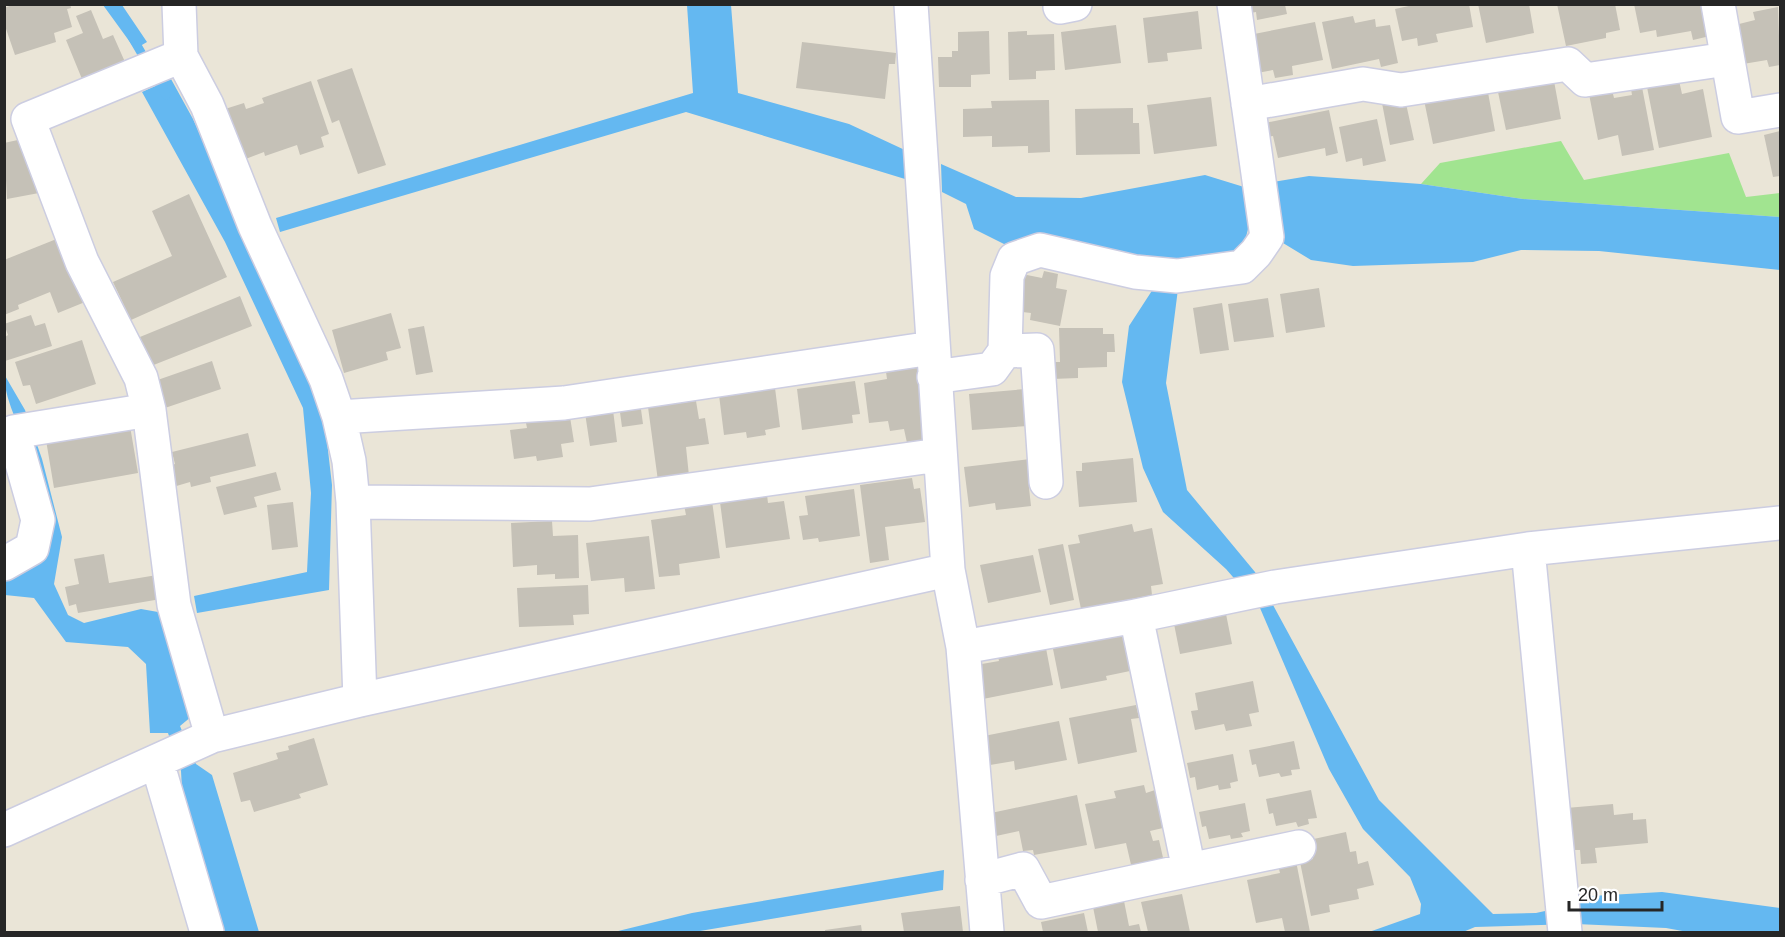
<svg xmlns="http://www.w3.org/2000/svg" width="1785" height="937" viewBox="0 0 1785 937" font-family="Arial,sans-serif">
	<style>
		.green { fill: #a1e490 }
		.water { fill: #64b8f1 }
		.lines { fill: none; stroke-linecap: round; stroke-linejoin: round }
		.stream { stroke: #64b8f1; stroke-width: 9 }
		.building { fill: #c5c1b7 }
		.minor-casing { stroke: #cccde1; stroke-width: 36 }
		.minor { stroke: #fff; stroke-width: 33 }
	</style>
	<rect width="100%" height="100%" fill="#eae5d7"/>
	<path class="green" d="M1561,141l23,39 145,-27 17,44 34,-4v24l-257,-18 -102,-15 19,-21z"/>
	<path class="water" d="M103,5h19l25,37 -12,7z
		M687,5h44l7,88 111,31 58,27 -2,28 -219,-67 -406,120 -4,-14 417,-125z
		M171,79l22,40 130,288 9,78 -3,105 -132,23 -3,-17 113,-24 4,-79 -8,-85 -78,-166 -83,-150z
		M941,164l75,33 65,1 124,-23 39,12 65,-11 112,8 102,15 257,18v53l-181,-19 -78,-1 -48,12 -120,4 -42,-6 -28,-17 -8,-17 -26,-1 -4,16 -19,17 -48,31 -12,94 21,107 68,82 124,228 114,114 43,-1 36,-8 1,-8 89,-5 118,16v24h-92l-22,-4 -90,-4 -101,3 -12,5h-94l51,-18 1,-10 -11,-27 -47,-48 -34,-60 -69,-161 -34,-39 -63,-57 -20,-44 -21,-86 7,-56 26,-40 -99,-47 -52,5 -30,-15 -8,-25 -24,-12z
		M4,374l21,36 17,49 20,78 -8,47 14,31 16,8 57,-14 17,3 34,104 -12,10 16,38 16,11 47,157h-36l-41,-143 -1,-18 -13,-38h-18l-4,-69 -18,-17 -62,-5 -32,-44 -29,-3v-15l37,-21c-4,-31 -4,-66 -11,-97 -7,-31 -26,-56 -27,-88z
		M944,870l-1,20 -249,42h-80l78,-19z"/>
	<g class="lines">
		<path class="stream" d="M132,37l34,58"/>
	</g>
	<path class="building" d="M15,4h55l1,4 -4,1 5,18 -18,6 2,9 -41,13 -11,-32v-15z
		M1418,4h51l4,23 -37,7 2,8 -20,4 -1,-8 -15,3 -7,-32z
		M1478,4h51l5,29 -48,10z
		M1557,4h58l5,26 -14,3v5l-40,8z
		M1634,4h70l6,32 -17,4 -2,-9 -34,6 -1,-7 -16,3z
		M1243,5h42l2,9 -30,6 -1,-8 -11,2z
		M1778,7l2,58 -11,2 -2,-7 -24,4 -8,-39 20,-5 -2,-8z
		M91,10l12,29 10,-4 12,27 -43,17 -16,-39 17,-7 -7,-17z
		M1198,11l4,38 -35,4 1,8 -20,2 -5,-45z
		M1353,16l2,7 20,-4 1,8 14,-2 8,38 -17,4 -2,-8 -47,10 -10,-47z
		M1315,22l8,38 -31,6 1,9 -18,3 -2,-8 -16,3 -8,-38z
		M1116,25l5,38 -56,7 -4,-38z
		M989,31l1,43 -19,1v12h-32l-1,-30h14v-6h6v-19z
		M1027,31v4l27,-1 1,36 -19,1v8l-27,1 -1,-48z
		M802,42l94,11 -1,11h-6l-4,35 -89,-11z
		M352,68l34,97 -28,9 -19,-54 -7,3 -15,-43z
		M1678,76l4,18 21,-5 9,48 -53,11 -13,-66z
		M311,81l18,53 -8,3 3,10 -24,8 -3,-10 -32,11 -1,-4 -21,8 -18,-51 19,-6 2,6 18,-6 -2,-5z
		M1554,81l7,38 -55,11 -8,-38z
		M1487,87l8,44 -62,13 -9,-44z
		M1642,87l12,63 -32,6 -4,-21 -20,5 -9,-46 23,-4 2,8 18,-3 -1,-6z
		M1211,97l6,49 -63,8 -7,-49z
		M1405,99l9,41 -24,5 -8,-42z
		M1049,100l1,52 -22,1v-7l-36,1v-11l-29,1v-28l29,-1 -1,-7z
		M1133,108v15h6l1,31 -64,1 -1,-46z
		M1329,110l9,43 -12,3 -1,-8 -47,10 -5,-22 -5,1 -3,-14z
		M1377,119l9,42 -23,5 -1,-8 -16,4 -7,-35z
		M1780,131v45l-7,1 -9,-42z
		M27,138l12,55 -32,6 -3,-56z
		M189,194l38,83 -96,43 -18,-38 59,-26 -20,-45z
		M64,236l26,64 -32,13 -8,-21 -32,13 1,4 -15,6v-55z
		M1044,271l14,3 -2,14 11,2 -7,36 -30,-6 1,-7 -16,-2 7,-37 20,4z
		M1319,288l6,39 -39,6 -6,-39z
		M240,296l12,30 -106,42 -11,-29z
		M1268,298l6,39 -40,5 -6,-38z
		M1222,303l7,47 -29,4 -7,-46z
		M391,313l10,35 -15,4 2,8 -44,13 -12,-43z
		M31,315l4,11 10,-3 7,23 -47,15v-24l3,-2 -4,-11z
		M424,326l9,46 -17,3 -8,-46z
		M1059,328h44v6h11l1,18h-8v15l-29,1v10l-26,1v-17h8z
		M82,340l14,44 -60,20 -6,-19 -7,1 -8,-24z
		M212,361l9,28 -62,21 -10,-27z
		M917,367l10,74 -20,2 -3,-14 -14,2 -2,-10 -19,2 -5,-40 23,-4 -1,-7z
		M855,381l5,33 -8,1 1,8 -51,7 -5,-41z
		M775,388l5,39 -15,3 1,5 -19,3 -1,-6 -22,3 -5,-40z
		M1025,389l3,37 -56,4 -3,-36z
		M696,401l3,18 6,-1 4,26 -23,3 3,29 -31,5 -10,-74z
		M640,402l3,22 -21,3 -3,-22z
		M613,410l4,32 -27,4 -5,-33z
		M570,417l4,25 -13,2 2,13 -26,4 -1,-5 -22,3 -4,-29 17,-2 -1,-5z
		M130,426l8,47 -84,15 -8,-48z
		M248,433l8,33 -46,11 1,5 -20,5 -1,-5 -17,5 -5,-21 7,-2 -3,-12z
		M1133,458l4,44 -58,5 -3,-36h6v-8z
		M1030,459l3,28 -4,1 2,18 -35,4 -1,-7 -26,4 -5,-40z
		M276,472l5,18 -27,7 3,10 -33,8 -8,-28z
		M912,478l2,11 6,-1 5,34 -40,5 4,33 -19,3 -10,-78z
		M854,489l6,47 -41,6 -1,-4 -15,2 -4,-24 9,-1 -3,-19z
		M767,495l1,8 16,-2 6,38 -64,9 -6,-46z
		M712,501l8,57 -41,6 1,11 -21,2 -8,-57 35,-5 -2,-10z
		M293,502l5,45 -26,3 -5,-45z
		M552,521l1,15 25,-1 1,43 -24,1v-5l-18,1v-10l-24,2 -2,-44z
		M1132,524l2,8 18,-4 11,56 -12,2 1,9 -71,14 -13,-64 12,-2 -2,-8z
		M649,536l6,53 -30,3 -1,-14 -33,3 -5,-38z
		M1063,544l11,56 -24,5 -12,-56z
		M104,554l5,29 48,-8 4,24 -83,14 -2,-9 -7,2 -4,-19 14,-3 -5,-25z
		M1033,555l8,37 -53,11 -8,-38z
		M588,585l1,29 -16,1 1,10 -55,2 -2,-39z
		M1225,609l7,35 -52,10 -7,-35z
		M1123,633l7,38 -24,5 1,4 -46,9 -10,-50z
		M1045,643l8,42 -70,14 -7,-34 23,-4 -2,-9z
		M1253,681l6,31 -10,2 3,12 -26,5 -2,-7 -29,6 -4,-19 7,-1 -3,-17z
		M1136,705l3,13 -8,1 6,33 -59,12 -9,-46z
		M1059,721l8,39 -52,10 -1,-9 -24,4 -6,-29z
		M314,738l14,47 -29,9 2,4 -47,14 -4,-12 -9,2 -8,-29 45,-14 -2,-6 13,-3 -1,-4z
		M1294,741l6,28 -9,1 1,5 -11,2 -2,-4 -20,4 -3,-13 -4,1 -3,-15z
		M1233,754l5,27 -8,2 1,5 -12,2 -1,-5 -21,5 -2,-13 -5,1 -3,-15z
		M1144,785l2,8 9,-3 8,38 -13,3 3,10 6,-1 5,22 -32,7 -6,-26 -31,6 -10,-45 31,-6 -2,-7z
		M1311,790l6,28 -9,1 1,5 -11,3 -2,-5 -20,4 -3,-13 -4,1 -3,-15z
		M1077,795l10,50 -53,10 -1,-5 -10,1 -4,-20 -23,5 -5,-23z
		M1245,803l5,28 -9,2 2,4 -12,2 -1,-4 -21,4 -3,-13 -4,1 -3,-15z
		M1613,804l1,11 19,-2v7l13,-1 2,24 -53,5 2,15 -16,1 -1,-14h-10l-4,-42z
		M1346,832l4,20 6,-1 2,13 10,-3 6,24 -17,4 2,10 -30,6 1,7 -19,4 -11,-54 13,-3 -4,-19z
		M1296,861l14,71h-25l-3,-14 -26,5 -9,-43 33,-7 -2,-8z
		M1182,894l8,38h-42l-7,-30z
		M1124,901l5,25 10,-2 2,8h-43l-5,-25z
		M960,906l3,26h-59l-3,-19z
		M1084,913l4,19h-45l-2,-10z
		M861,925l1,7h-37v-2z"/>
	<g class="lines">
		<g class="minor-casing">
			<path id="minor" d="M179,4l2,52 -153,63 54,143 59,116 8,32 25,195 38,131
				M911,4l37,566
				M1718,4l20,113 42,-7
				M1060,7l15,-3
				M181,56l26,49 48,121 71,153 13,38 10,44 4,41 7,198
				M1248,104l115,-20 38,6 167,-26 17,16 142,-21
				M1005,351l32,-1 9,132
				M934,377l58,-8 13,-18 2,-75 7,-17 26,-9 95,22 42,4 65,-9 14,-14 11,-16 -33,-233
				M339,417l225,-14 368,-55
				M353,502l237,2 349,-49
				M1528,549l37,383
				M4,564l28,-16 6,-28 -25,-88 136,-22
				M963,647l173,-31 139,-29 253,-38 252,-26
				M157,762l50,170
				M4,830l208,-94 148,-36 588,-130 15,77 24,285
				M1189,870l110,-23
				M982,880l41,-11 18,33 148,-32 -53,-254"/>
		</g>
		<use href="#minor" class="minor"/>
	</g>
	<rect width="1785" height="937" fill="none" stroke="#262626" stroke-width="12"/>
	<path d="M1569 901v9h93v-9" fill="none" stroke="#262626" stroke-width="3"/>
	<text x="1578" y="901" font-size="18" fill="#262626" stroke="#ffffff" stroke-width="4.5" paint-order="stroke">20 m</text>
</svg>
